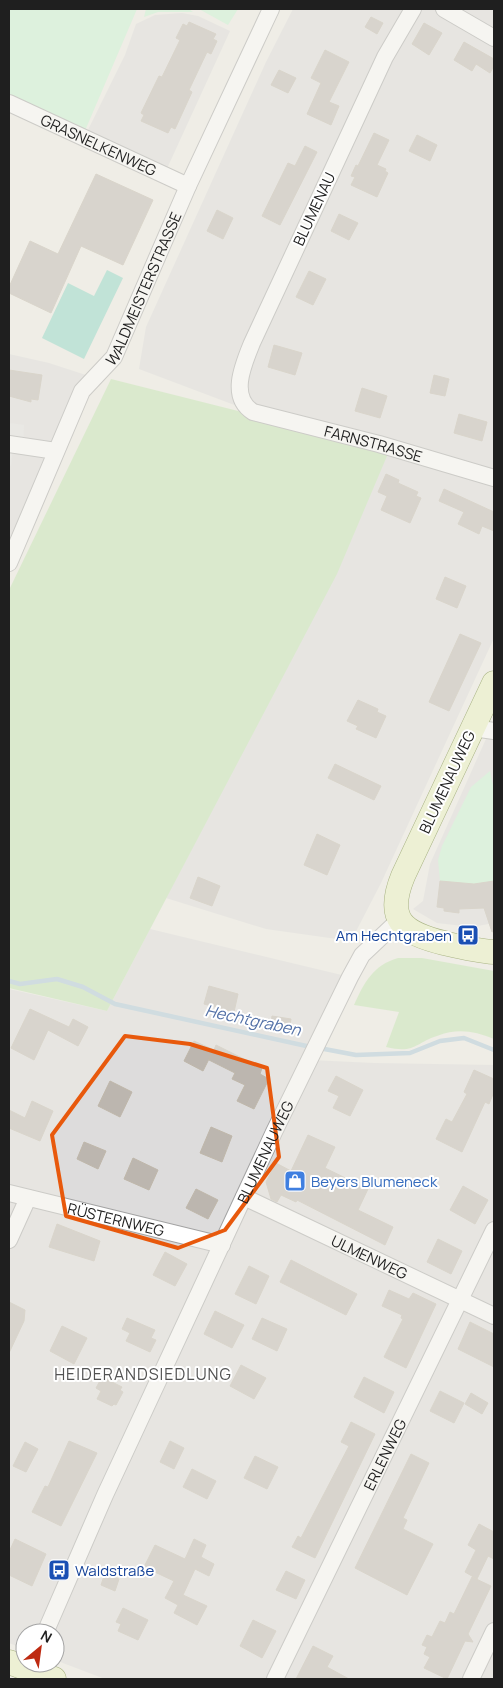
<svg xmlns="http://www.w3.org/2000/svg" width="503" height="1688" viewBox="0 0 503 1688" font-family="Manrope,sans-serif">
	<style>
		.residential { fill: #dddcdc }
		.grass { fill: #c2e5b0 }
		.park { fill: #c7f5d2 }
		.pitch { fill: #8bd7c5 }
		.parking { fill: #e3e3e3 }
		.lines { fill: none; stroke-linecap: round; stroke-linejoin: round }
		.stream { stroke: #aac7d9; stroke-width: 4.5 }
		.building { fill: #bcb6af; stroke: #bfb7aa }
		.street-casing { stroke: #a3a3a3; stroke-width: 18 }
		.secondary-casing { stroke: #556e0e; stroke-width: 25 }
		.street { stroke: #fff; stroke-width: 16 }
		.secondary { stroke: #eaf4bf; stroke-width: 24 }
		.marked { fill: none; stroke: #e8590c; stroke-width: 4; stroke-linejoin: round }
		.labels { text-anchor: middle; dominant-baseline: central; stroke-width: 4; stroke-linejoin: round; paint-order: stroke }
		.street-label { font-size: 15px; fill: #1f1f1f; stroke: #fff }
		.transit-label { font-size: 15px; fill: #164399; stroke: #fff; text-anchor: end }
		.shop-label { font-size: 15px; fill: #366cbe; stroke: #fff; text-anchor: start }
		.water-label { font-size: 16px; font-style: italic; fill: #5371a7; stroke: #fff }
		.neighbourhood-label { font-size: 16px; letter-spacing: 1px; fill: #525252; stroke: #fff }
	</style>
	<rect width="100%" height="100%" fill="#efede6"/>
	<path class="residential" d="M293,9h201v629l-113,245 -30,58 -85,-12 -100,-31 172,-328 -85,-158 -114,-43 7,-42 120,-265z
		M182,13l16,3 32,15 -66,144 -80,-37 41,-83 11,-31 19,-9z
		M9,354l40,9 46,15 -86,185z
		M490,730l4,1v192l-22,4 -35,-4 -24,-14 10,-8 7,-37z
		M150,929l200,48 -40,83 64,3 120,2v614h-389l-50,-19v-27h-30v16l-16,-6v-654l98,22z"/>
	<path class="grass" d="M111,379l279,70 -53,125 -230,437 -98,-23v-398z
		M398,958h24l72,13v68c-20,-8 -36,-11 -57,-3 -22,7 -22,18 -51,11l13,-35 -45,-7c10,-22 19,-40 44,-47z"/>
	<path class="park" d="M9,9h128l-53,124 -75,-36z
		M146,9h43l4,3h-35l-14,5z
		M199,9h39l-10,16z
		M490,771l4,19v91l-20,3 -34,-3 -2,-21 4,-14 29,-59z"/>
	<path class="pitch" d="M107,270l16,8 -39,81 -42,-21 26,-55 26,13z"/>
	<path class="parking" d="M9,423l15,2 -1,21 -10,-1 -2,21 -2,-1z"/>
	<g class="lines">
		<path class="stream" d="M9,981l11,3 37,-5 26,8 32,17 196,43
			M319,1048l37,7 54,-2 30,-12 24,-3 30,12"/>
	</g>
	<path class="building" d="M371,17l12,6 -6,11 -12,-7z
		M189,22l27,12 -3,5 4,2 -6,13 -4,-2 -18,38 3,2 -17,37 -4,-2 -3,6 -27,-12 3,-6 -3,-2 18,-37 3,1 18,-37 -4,-2 7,-14 4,2z
		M424,23l18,10 -13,22 -17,-11z
		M464,42l30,17v7l-4,7 -14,-9 -4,7 -18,-11z
		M325,50l24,12 -20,40 10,4 -8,19 -24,-11 14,-31 -10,-5z
		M279,70l17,8 -8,15 -17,-8z
		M374,133l15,7 -12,25 9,4 -1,2 3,2 -11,24 -26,-12 4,-8 -4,-1 5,-11 2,1z
		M417,135l20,10 -7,16 -21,-10z
		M305,146l12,6 -37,73 -18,-9 26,-53 7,3z
		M96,174l57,26 -30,65 -42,-19 -30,67 -42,-20v-6l21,-46 28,13z
		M217,210l16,8 -10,21 -16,-8z
		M339,214l19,9 -9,17 -18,-9z
		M309,271l17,8 -13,26 -17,-8z
		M274,345l28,8 -7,22 -27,-8z
		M9,370l33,5 -4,25 -7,-1v3l-22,-6z
		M434,375l15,4 -4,17 -15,-3z
		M362,388l25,8 -7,22 -25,-7z
		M459,414l28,8 -5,19 -28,-8z
		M386,474l13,6 -1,3 20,9 -2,4 5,2 -11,25 -29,-13 6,-14 -9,-4z
		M444,489l50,23v19l-12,-5 -3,8 -21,-10 6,-12 -25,-11z
		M445,577l21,9 -9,22 -21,-9z
		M460,634l21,9 -32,68 -20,-9z
		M358,700l20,9 -1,3 9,4 -10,22 -20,-9 2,-3 -11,-5z
		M335,764l46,22 -7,14 -46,-22z
		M317,834l23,11 -13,30 -23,-10z
		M198,877l22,9 -8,20 -22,-8z
		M440,881l34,3 20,-3v50l-2,1 -8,-24 -25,1v4l-15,-2v-3l-7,-1z
		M209,986l29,8 -4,18 -30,-8z
		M30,1009l39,18 4,-8 15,8 -10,19 -30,-16 -14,30 -23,-12z
		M272,1016l19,3 -2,13 -19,-3z
		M194,1041l20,9 2,-5 46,23 -2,6 9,5 -15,30 -17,-8 8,-16 -13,-6 3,-6 -26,-13 2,-5 -8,16 -19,-10z
		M474,1070l20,9v13l-5,12 -4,-2 -23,50 -26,-13 10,-20 6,3 15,-28 -3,-2z
		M336,1076l27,14 -13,26 -17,-8 6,-12 -11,-5z
		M110,1081l22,11 -12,25 -22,-11z
		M32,1101l21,10 -13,30 -31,-13v-18l16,8z
		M211,1127l21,9 -10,26 -22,-9z
		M308,1135l27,12 -10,21 43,21 -10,21 35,17 -8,18 -88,-45 -1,2 -15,-7 -4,7 -6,-3 -5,-17 10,-19 15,8z
		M84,1142l22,9 -8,18 -21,-10z
		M133,1158l25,12 -9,20 -25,-11z
		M463,1186l25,14 -13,24 -25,-14z
		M196,1189l22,11 -10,19 -22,-11z
		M57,1224l43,17 -6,20 -45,-14z
		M438,1239l24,12 -11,23 -24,-12z
		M165,1252l22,12 -12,22 -22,-11z
		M291,1260l66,34 -11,21 -66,-33z
		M249,1266l20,10 -13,28 -21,-10z
		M389,1290l20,9 4,-6 23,11 -30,64 -22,-11 19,-38 -2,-1 1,-3 -20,-9z
		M9,1302l16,8 -1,11 -15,32z
		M215,1311l29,14 -12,23 -28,-14z
		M127,1318l28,12 -4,8 5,2 -6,12 -24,-11 4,-8 -8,-4z
		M262,1318l25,11 -10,22 -25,-12z
		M470,1322l24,12v33l-36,-18z
		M62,1326l25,12 -13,26 -24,-13z
		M241,1365l25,13 -12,21 -24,-13z
		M102,1377l20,10 -2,3 3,2 -7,13 -2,-1 -2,2 -15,-7 4,-8 -5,-3z
		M364,1377l30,15 -10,21 -30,-16z
		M440,1391l24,12 -10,20 -24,-12z
		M471,1393l17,10 -6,11 -17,-10z
		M351,1422l24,12 -60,124 -23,-11 6,-11 3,2 48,-92 -8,-4z
		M69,1441l28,12 -36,73 -29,-14 13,-26 3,1z
		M170,1441l14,7 -10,21 -14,-7z
		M25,1442l13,7 -12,23 -13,-6z
		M411,1454l18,9 -26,55 4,2 -4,9 30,15 -26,51 -52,-27z
		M255,1456l23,11 -11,22 -23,-11z
		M192,1469l24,12 -9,18 -24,-12z
		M479,1524l15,8v27l-6,-3 -11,23 -12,-7 11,-22 -8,-5z
		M15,1539l31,15 -14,32 -23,-11v-23z
		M194,1539l12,6 -5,12 13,7 -5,12 -14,-7 -12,26 24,11 -10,19 -23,-12 4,-8 -13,-7 9,-17 -30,-14 11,-22 30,14z
		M286,1571l19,9 -9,19 -20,-9z
		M105,1573l14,6 -4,12 -14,-6z
		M472,1577l19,9 -23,48 5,8 -8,-1 -18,38 -23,-11 6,-11 -6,-3 3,-7 -5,-2 5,-10 5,2 8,-16 5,2 5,-11 4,2z
		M123,1608l25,12 -10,20 -20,-9 3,-7 -5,-2z
		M253,1620l23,11 -14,27 -22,-12z
		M313,1646l20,10 -6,11 22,12h-53z"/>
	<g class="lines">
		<g class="street-casing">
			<g id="street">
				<path id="s1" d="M413,9l-28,48 -133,286c-9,22 -23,54 1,69l126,32 115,34"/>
				<path d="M444,9l50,29"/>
				<path id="s2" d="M9,103l179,83"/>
				<path d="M9,444l47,7"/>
				<path id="s3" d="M9,563l73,-172 32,-34 74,-171 83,-177"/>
				<path d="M473,728l21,3"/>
				<path id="s4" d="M9,1193l213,52"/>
				<path id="s5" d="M244,1197l250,119"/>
				<path d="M9,1240l19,-42"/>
				<path id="s6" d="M45,1633l60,-138 169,-363 76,-155 12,-22 37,-35"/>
				<path id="s7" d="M275,1679l219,-449"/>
				<path d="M471,1679l23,-48"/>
			</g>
		</g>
		<g class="secondary-casing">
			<path id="secondary" d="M494,683l-91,193c-18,44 0,57 41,67 17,4 33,8 50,9
				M9,1662l45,17"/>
		</g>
		<use href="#street" class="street"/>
		<use href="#secondary" class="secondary"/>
	</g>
	<path d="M0 0H503V1688H0ZM125,1036l65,8 77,24 12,89 -54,73 -47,18 -112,-32 -14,-81z" fill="#efede6" fill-opacity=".55" fill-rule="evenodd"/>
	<path class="marked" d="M125,1036l65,8 77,24 12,89 -54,73 -47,18 -112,-32 -14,-81z"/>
	<defs>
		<g id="bus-square" transform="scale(1.125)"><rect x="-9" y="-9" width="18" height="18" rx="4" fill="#1a4fb4" stroke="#fff"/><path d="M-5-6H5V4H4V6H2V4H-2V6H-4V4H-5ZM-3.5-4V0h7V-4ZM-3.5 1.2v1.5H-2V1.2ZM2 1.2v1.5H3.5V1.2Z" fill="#fff"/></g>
		<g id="shop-square" transform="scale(1.125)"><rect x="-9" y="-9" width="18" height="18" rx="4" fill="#3f7fe0" stroke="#fff"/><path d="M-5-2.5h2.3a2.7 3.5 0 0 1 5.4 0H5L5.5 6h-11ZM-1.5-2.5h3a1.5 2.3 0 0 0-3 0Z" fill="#fff"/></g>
	</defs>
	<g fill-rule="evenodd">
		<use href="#bus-square" x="468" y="935"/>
		<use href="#shop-square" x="295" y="1181"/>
		<use href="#bus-square" x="59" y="1570"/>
	</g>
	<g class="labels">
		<g class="street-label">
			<text stroke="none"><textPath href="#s2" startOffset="99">GRASNELKENWEG</textPath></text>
			<text transform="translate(314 209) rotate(-65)">BLUMENAU</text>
			<text stroke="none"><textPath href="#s3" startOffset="308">WALDMEISTERSTRASSE</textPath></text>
			<text stroke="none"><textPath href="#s1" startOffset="571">FARNSTRASSE</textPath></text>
			<text transform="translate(447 782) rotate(-65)">BLUMENAUWEG</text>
			<text stroke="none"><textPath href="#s6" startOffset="529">BLUMENAUWEG</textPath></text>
			<text stroke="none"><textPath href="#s4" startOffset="110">RÜSTERNWEG</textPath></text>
			<text stroke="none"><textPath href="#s5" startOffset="139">ULMENWEG</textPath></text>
			<text stroke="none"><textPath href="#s7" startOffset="250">ERLENWEG</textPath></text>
		</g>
		<g class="transit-label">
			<text x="452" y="935">Am Hechtgraben</text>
			<text x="75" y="1570" text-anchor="start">Waldstraße</text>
		</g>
		<g class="shop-label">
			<text x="311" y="1181">Beyers Blumeneck</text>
		</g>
		<g class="water-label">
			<text transform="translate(253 1020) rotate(12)">Hechtgraben</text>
		</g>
		<g class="neighbourhood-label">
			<text x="143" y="1374">HEIDERANDSIEDLUNG</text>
		</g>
	</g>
	<rect width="503" height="1688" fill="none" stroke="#1f1f1f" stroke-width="20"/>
	<g transform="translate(40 1648) rotate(29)"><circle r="24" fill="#ffffff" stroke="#a5a5a5"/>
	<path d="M0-4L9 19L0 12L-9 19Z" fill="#be2a11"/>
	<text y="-8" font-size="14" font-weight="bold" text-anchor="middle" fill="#1f1f1f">N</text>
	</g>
</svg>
